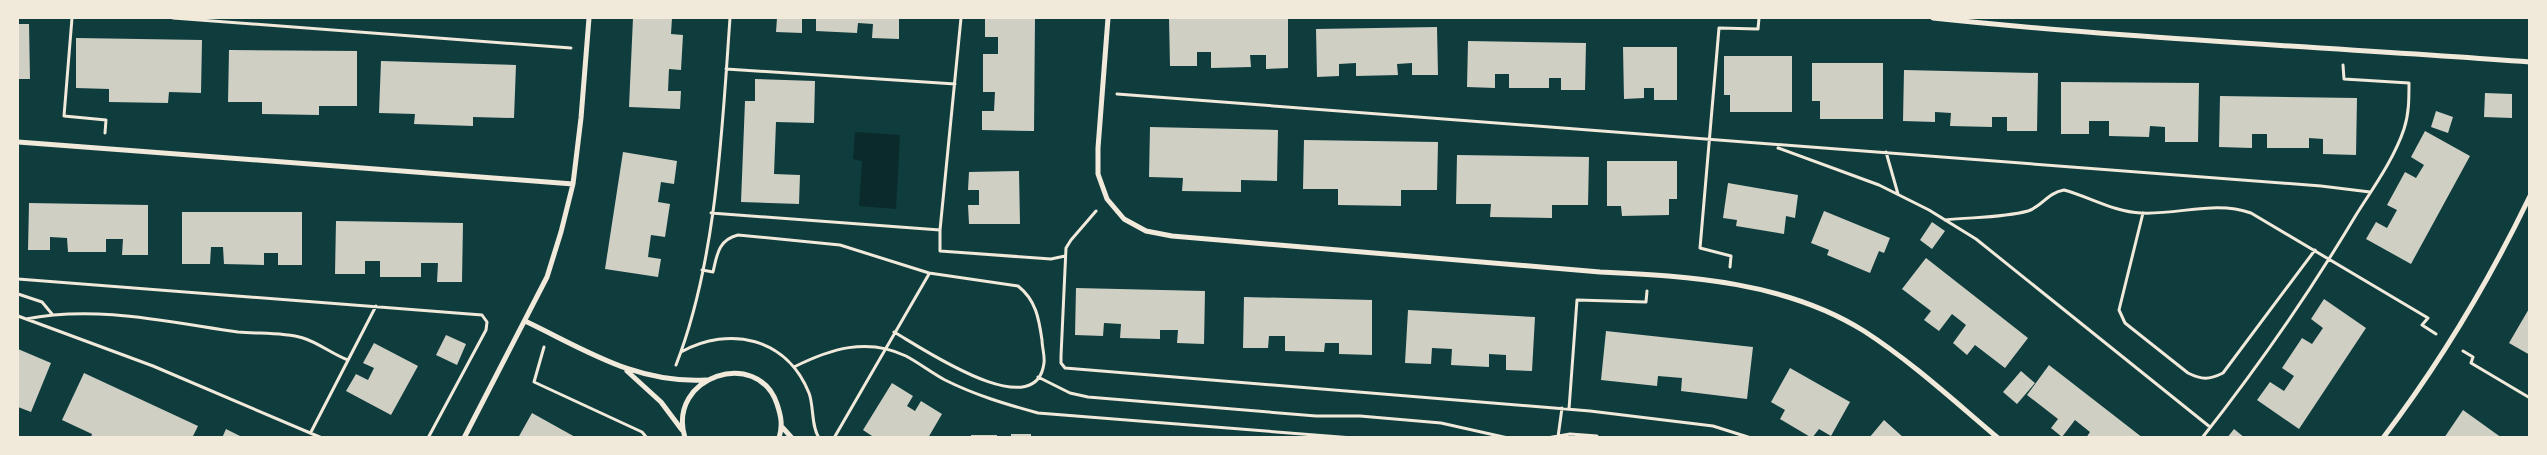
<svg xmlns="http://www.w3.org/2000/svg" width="2547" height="455" viewBox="0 0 2547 455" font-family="Karla,sans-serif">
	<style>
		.water { fill: #0a2a2b }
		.building { fill: #cfcfc3 }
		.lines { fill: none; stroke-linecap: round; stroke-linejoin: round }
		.path { stroke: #f1e9da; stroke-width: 3 }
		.minor { stroke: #f1e9da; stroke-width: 5 }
	</style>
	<rect width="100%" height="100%" fill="#0f3d3e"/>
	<path class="water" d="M855,132l45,3 -4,74 -37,-3 3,-45 -9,-2z"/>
	<path class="building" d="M633,18h39l-1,16 12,1 -2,35 -12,-1 -1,22h13l-1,18 -51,-2z
		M777,18h25v15l-26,-1z
		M816,18h83v21l-27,-1 1,-14 -15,-1 -1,10 -41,-2z
		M985,18h50l-1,113 -52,-1v-19h12l1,-19h-12v-38h15v-17h-13z
		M1169,18h119v50l-22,1v-14h-16l1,12 -40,1v-16h-14v14h-27z
		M18,24h11l1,55h-12z
		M1437,27l1,48h-26v-12l-15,1 1,11 -42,1v-13l-17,1v12l-22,1 -1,-48z
		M76,38l126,2 -1,53 -32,-1 -1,11 -59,-1v-13l-33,-1z
		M1468,41l118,2 -1,47h-24v-12h-12v10h-40v-14h-14v14l-28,-1z
		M1623,47h54v53h-23v-12h-10v10l-20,1z
		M229,50l128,1v55h-38v9l-57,-1v-12h-34z
		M1724,56h68v56h-62v-17h-6z
		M381,61l135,4 -2,53 -41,-1v9l-59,-2 1,-10 -36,-1z
		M1812,63h71v56h-63v-18h-8z
		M1904,70l134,3 -1,58h-30v-14h-15v10l-42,-1 1,-13 -16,-1v10l-32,-1z
		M755,79l60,2 -1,42 -38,-1 -2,52 26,1 -1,29 -58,-2 4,-101h10z
		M2061,82l138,1 -1,59h-33v-15l-15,-1 -1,11 -40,-1v-15h-20v13h-28z
		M2485,93l27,1v24l-28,-1z
		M2220,96l137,2 -1,57 -33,-1v-15l-14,-1v10h-42v-14h-15v14l-33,-1z
		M2436,111l17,6 -5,16 -17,-6z
		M1150,127l128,3 -1,51 -36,-1v12l-59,-1 1,-13 -34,-1z
		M2425,131l45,25 -59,108 -45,-25 10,-17 11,6 10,-18 -10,-5 18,-33 11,6 8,-13 -13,-8z
		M1304,140l134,2 -1,48h-36v16l-63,-1v-16h-35z
		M623,152l54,9 -3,23 -13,-2 -3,20 12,2 -5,33 -14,-2 -3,22 13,2 -3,18 -53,-8z
		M1457,155l132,2 -1,48h-36v13l-62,-1 1,-13h-35z
		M1607,161h70v38h-8v16l-47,1 -1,-10h-14z
		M1019,171l1,53h-51l-1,-19h11v-15h-11l1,-18z
		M1728,183l70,12 -3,23 -9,-2 -2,18 -48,-8 1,-6 -14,-2z
		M29,203l119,2v50h-26l1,-16h-17v13h-38l-1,-14 -17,-1v13h-22z
		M1824,211l66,27 -6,15 -5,-2 -9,22 -43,-18 2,-5 -18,-7z
		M182,212h120v53h-24v-12h-14v12l-40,-1 -1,-17h-12l-1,17h-28z
		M336,221l127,2 -1,59h-25l1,-19h-17v14h-41v-16h-15v13h-30z
		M1932,222l13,9 -13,18 -12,-9z
		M1926,258l102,80 -23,30 -30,-23 -8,10 -14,-12 13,-18 -14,-11 -13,17 -15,-11 7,-9 -29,-22z
		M1076,288l129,3 -1,53 -27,-1 1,-13h-18v9l-40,-1 1,-14 -17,-1 -1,13 -28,-1z
		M1244,297l128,3v55l-33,-1v-11h-14l-1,9 -39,-1v-15h-16l-1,12h-25z
		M2324,299l42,29 -67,101 -42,-29 13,-18 14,9 10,-15 -12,-8 20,-30 10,6 11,-16 -12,-9z
		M2530,307v48l-21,-12z
		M1408,310l127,7 -3,54 -26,-1v-15l-17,-1v13l-38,-2 1,-16 -20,-1 -1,16 -26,-1z
		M1606,331l147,16 -6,52 -66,-8 1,-13 -24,-2 -1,10 -56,-6z
		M446,335l20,9 -9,21 -21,-10z
		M374,343l44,23 -27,49 -45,-24 10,-17 12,6 6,-12 -11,-5z
		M18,349l33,14 -20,49 -13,-5z
		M2049,365l94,73h-57l4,-6 -15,-12 -13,17 -11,-9 7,-9 -31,-24z
		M1790,368l60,34 -19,34 -12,-7 -7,9 -32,-19 5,-9 -14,-8z
		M2021,371l14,12 -18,21 -14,-12z
		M84,373l114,53 -6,12h-101l1,-4 -30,-14z
		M892,383l21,13 -6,10 8,5 6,-10 21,13 -14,24h-53l-12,-8z
		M2463,410l39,28h-58z
		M532,413l45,25h-59z
		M1884,420l20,18h-35z
		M226,429l18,9h-22z
		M2234,429l11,9h-18z
		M1011,434h20v4h-20z
		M971,435h26v3h-26z"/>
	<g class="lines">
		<path class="path" d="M72,18l-8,98 42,4 -1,13
			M173,18l398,30
			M726,69l229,15
			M1117,94l1204,92 49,6
			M1778,148l101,37 50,25 47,29 234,188
			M1886,152l12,42
			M1096,211l-25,29 -5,8 -5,108v7l4,5 525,43 123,15 38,12
			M711,213l229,17 21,-212
			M2143,213l-24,97 6,13 63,50c14,7 21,7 35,0l92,-123
			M1945,220c27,-3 57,-2 83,-9 15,-5 19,-18 36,-21 26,7 50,22 77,23 38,2 74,-13 110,0l177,105 -6,7 14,9
			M940,230v21l111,8 14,-3
			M1730,267l1,-11 -31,-8 19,-220 39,1 1,-11
			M702,270l11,2c4,-17 5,-32 25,-37l102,10 89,28 89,13c18,14 21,33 24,54 0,7 3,16 2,23 -8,64 -125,-17 -150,-31
			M18,279l464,36 5,7 -1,8 -58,108
			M18,294l24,8 10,12
			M18,316l135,50 169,72
			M26,319c70,-14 142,3 212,13 22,2 44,0 65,6 16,5 29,16 45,22
			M544,347l-10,35 108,50 5,6
			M2463,351l10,6 -2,6 59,35
			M681,352c49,-27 106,-14 128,41 5,13 2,33 10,45
			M676,365c41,-105 46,-236 54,-347
			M794,367c36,-18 73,-30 112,-11 13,7 26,17 39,24 30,15 60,24 93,33l315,25
			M1038,377l32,16 18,4 228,19h44l81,7 67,15
			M1569,409l8,-109 69,2 1,-11
			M311,432l65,-126
			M1558,437l4,-29
			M834,438l95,-164
			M1547,438l23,-4 27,2
			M2202,438c56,-71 108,-146 154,-223 17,-27 38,-56 48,-86 5,-15 5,-30 5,-46l-65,-4 -1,-14"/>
		<path class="minor" d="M1108,18l-10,130v26l9,25 17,20 22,12 26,5 428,36c90,4 186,10 264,59 48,31 90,70 134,107
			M1933,18c198,21 398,29 597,44
			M18,142l555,42
			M525,321c61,29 111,63 181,59
			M627,371l34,31 21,28
			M782,427l10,11
			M464,438l83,-161 14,-45 12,-48 8,-66 8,-100
			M685,438c-19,-62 73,-91 92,-34 4,12 6,21 2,34
			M2383,438c57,-75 106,-157 147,-242"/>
	</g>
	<rect width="2547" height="455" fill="none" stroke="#f1e9da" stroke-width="38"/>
</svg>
